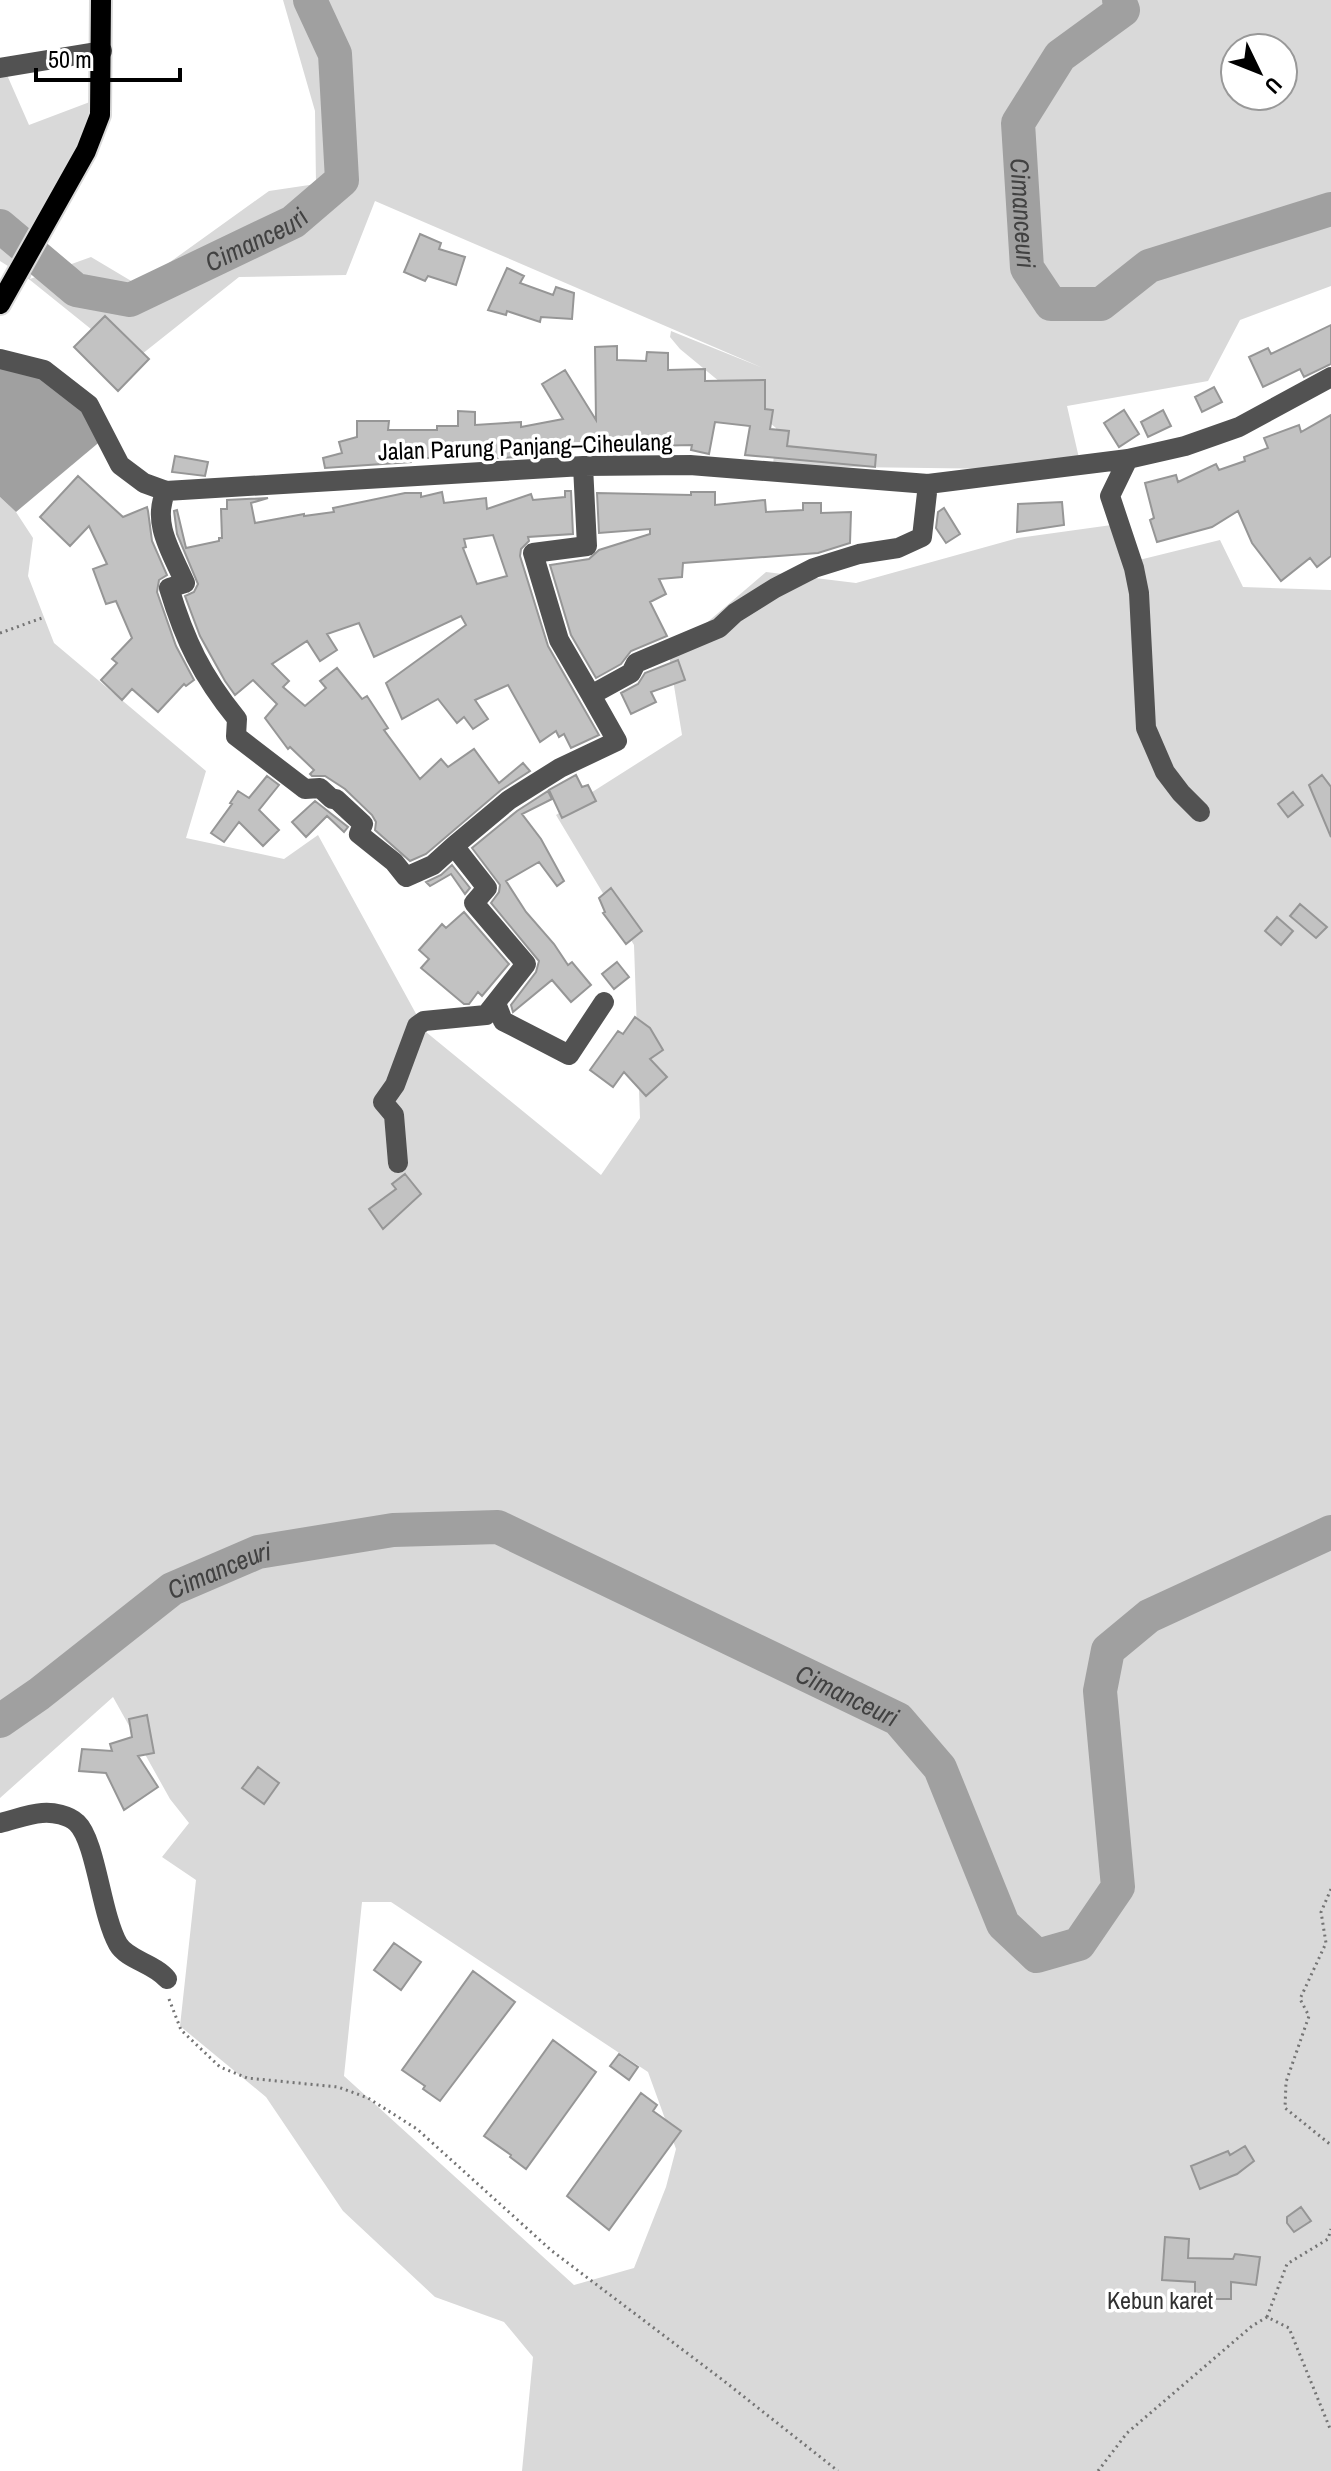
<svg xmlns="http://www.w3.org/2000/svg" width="1331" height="2471" viewBox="0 0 1331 2471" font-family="'Archivo Narrow',sans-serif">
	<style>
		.green { fill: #d9d9d9; fill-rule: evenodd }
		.water { fill: #a0a0a0 }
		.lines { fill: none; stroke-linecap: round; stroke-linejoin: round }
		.river { stroke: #a0a0a0; stroke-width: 34 }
		.building { fill: #c2c2c2; stroke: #969696; stroke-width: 2; fill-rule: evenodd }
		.major-casing { stroke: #dbdbdb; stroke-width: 24 }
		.path { stroke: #747474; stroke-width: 3; stroke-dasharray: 2 4; stroke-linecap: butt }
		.minor { stroke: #525252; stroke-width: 20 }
		.major { stroke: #000; stroke-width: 20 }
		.labels { text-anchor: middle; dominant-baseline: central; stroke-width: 7; stroke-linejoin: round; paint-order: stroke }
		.street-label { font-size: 24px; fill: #000; stroke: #fff }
		.park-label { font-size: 24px; fill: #303030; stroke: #fff }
		.water-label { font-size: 26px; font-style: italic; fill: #414141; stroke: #fff }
	</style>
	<rect width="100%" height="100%" fill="#fff"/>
	<path class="green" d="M283,0h1048v286l-91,34 -32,61 -141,25 12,52 -74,11 -232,-3 3,-38 -96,-79 -10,-12 1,-6 92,37 -388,-167 -29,74 -107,2 -107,85 -102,-82 -30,-19v-202l29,66 74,-28 -73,182 61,-22 47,28 131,-94 47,-7 -1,-73zM1235,48h48v48h-48z
		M0,497l16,15 17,26 -5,38 26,67 152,128 -20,67 98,21 34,-24 108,197 175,143 39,-57 -6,-173 -78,-130 126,-80 -13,-80 97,-83 90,11 162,-45 108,-15 13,37 81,-20 23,47 88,3v1881h-809l11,-114 -29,-35 -69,-25 -92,-86 -77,-114 -86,-71 16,-146 -34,-23 27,-34 -19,-24 -57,-102 -113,101zM362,1902h29l257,170 28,77 -10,38 -32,81 -60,17 -230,-209z"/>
	<path class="water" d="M0,363l34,1 75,70 -93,78 -16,-15z"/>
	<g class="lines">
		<g class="river">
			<path id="s1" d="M1119,0l4,10 -63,46 -42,67 9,145 24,36h50l48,-38 182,-57"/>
			<path id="s2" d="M0,226l76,64 54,10 163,-78 49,-42 -7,-126 -25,-54"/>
			<path id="s3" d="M0,1721l39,-27 133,-105 86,-37 135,-22 105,-3 400,192 42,49 63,156 34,32 42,-12 39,-57 -18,-196 8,-41 41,-34 182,-84"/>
		</g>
	</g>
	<path class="building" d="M420,234l21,9 -2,6 26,8 -9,28 -28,-9 -3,5 -21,-9z
		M507,268l17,8 -4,7 33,12 3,-8 18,6 -2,26 -31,-2 -1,5 -33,-11 -1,4 -18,-5z
		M105,316l44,43 -31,32 -44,-44z
		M1331,325v39l-27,13 -4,-8 -37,18 -14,-30 19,-9 3,6z
		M617,346v14l29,1 1,-9 21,1v17l37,-1v12l60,-1v29l8,1 -3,19 19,2 -2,15 89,9 -1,12 -130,-12 5,-29 -35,-4 -6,32 -18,-4 1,-5 -87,2v-14l-32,13 -52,8v3l-58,2v-9h-29v8h-23v4l-86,6 -2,-10 19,-5 -3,-11 18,-5v-16h32l-1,9h49v-4h21v-15l17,1v13l46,-3v5l42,-8 -21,-35 23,-14 31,50 -1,-73z
		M1214,387l8,15 -20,10 -7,-15z
		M1124,410l15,24 -20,13 -15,-24z
		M1163,410l8,16 -23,11 -7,-15z
		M1331,415v141l-14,11 -7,-9 -29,23 -29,-38 -14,-32 -26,16 -55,15 -7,-22 4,-2 -9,-35 31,-8 2,7 38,-18 3,6 26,-9 -1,-4 24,-9 -4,-10 35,-13 2,7z
		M175,456l33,6 -3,14 -33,-4z
		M78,476l45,41 24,-10 1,4 4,30 15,34 -8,5 -2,12 19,54 18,34 -8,6 -2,-2 -26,28 -26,-23 -10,11 -21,-20 16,-17 -5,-4 20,-21 -16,-37 -10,3 -13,-35 14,-5 -18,-38 -19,20 -30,-29z
		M565,491h6l2,43 -45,3 1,4 -8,8 -1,7 28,90 51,89 -28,13 -7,-14 -5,3 -3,-6 -16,11 -32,-57 -33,15 13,19 -15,10 -9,-12 -7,6 -19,-24 -36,20 -16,-36 80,-58 -5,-9 -87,41 -15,-34 -32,11 10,16 -17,11 -13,-20 -35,23 17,17 -6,6 22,19 21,-18 -6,-7 17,-13 25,31 5,-3 21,32 -4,2 36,49 21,-20 7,8 26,-18 25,34 24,-20 7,8 -29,19 -75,64 -16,7 -35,-31 1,-8 -4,-7 -27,-26 -20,-13h-13l-2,-2 4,-4 -24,-23 -2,2 -23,-31 12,-14 -24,-24 -18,15 -10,-14 -25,-45 -15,-40 9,-4 4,-8 -21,-50 -3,-23 3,-1 9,38 33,-7v-3h3l-1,-29h6v-9l41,-2 -17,5 4,20 49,-9v2l30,-4 -1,-4 72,-15h16v4l21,-5 2,11 42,-5 1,11 44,-15 2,6 32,-3zM493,535l14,41 -30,8 -14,-36 3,-1 -2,-8z
		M691,492h24v13l50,-5 1,12 37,-2v-7h18v10l30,-1 -1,31 -32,10 -135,10 -1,14 -23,2 7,15 -16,8 17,34 -36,15 -10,13 -25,14 -25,-43 -21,-70 39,-6 10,-9 51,-16v-5l-51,4 -2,-40 94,2z
		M1062,502l2,23 -47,7 1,-28z
		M944,508l16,26 -14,9 -10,-15 2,-16z
		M678,660l7,20 -34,12 5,10 -25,12 -10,-21 17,-9 7,-11z
		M576,775l6,12 6,-2 8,16 -34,17 -13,-28z
		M1322,775l9,12v50l-22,-52z
		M267,776l12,9 -20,25 20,20 -16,16 -24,-24 -15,20 -13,-9 21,-29 -2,-1 8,-12 11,7z
		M548,791l4,8 -30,15 19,25 23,42 -7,5 -18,-24 -33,19 20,31 28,32 14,21 4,-3 19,23 -20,17 -19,-22 -39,32 -2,-7 25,-33 3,-11 -48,-58 8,-11 1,-7 -28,-37 45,-37z
		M1293,792l10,13 -15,12 -10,-13z
		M315,801l33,26 -4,5 -17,-16 -21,21 -14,-15z
		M452,865l18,23 -5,6 -14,-20 -21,12 -4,-4 15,-7z
		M611,888l31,43 -16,13 -23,-31 2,-1 -6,-14z
		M1300,904l27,23 -11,11 -26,-22z
		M464,912l45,52 -27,32 -4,-4 -9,12h-5l-43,-36 8,-9 -10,-9 23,-26 4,4z
		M1277,917l16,14 -12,14 -16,-14z
		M617,962l12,15 -15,12 -12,-15z
		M635,1017l15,11 13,22 -13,9 17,18 -21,19 -22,-24 -11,15 -23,-17 28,-39 5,3z
		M405,1174l16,20 -38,35 -14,-20 27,-20 -4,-5z
		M147,1715l7,38 -16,3 20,31 -34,23 -18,-37 -27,-2 3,-22 30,2 -2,-7 22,-7 -3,-18z
		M258,1767l21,16 -15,21 -22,-16z
		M394,1943l27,19 -20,28 -27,-20z
		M473,1971l42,31 -75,99 -17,-12 2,-3 -23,-16z
		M553,2040l43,32 -70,97 -16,-12 1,-2 -27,-19z
		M619,2054l19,13 -9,13 -19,-14z
		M641,2093l16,12 -4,6 28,20 -72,99 -42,-34z
		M1245,2146l9,15 -17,13 -37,15 -9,-23 37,-15 2,4z
		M1301,2207l10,14 -17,11 -7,-9v-6z
		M1165,2237l24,2 -1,19 45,1 2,-5 25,3 -4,28 -25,-3v17h-36v-17l-33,-2z"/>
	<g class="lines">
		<g class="major-casing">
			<path id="major" d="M0,304l86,-153 14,-36 1,-115"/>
		</g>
		<path class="path" d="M0,633l45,-16
			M1331,1889l-10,23 5,31 -26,56 9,17 -23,66 -1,26 46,37
			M169,1999l12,31 39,37 27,11 91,9 30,11 49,31 135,122 172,130 114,90
			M1267,2317l20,-53 41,-25 3,-10
			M1098,2471l29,-38 125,-107 15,-9 22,11 42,103"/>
		<path class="minor" d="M0,68l102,-17
			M0,359l44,11 45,35 31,60 24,18 22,8 417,-25 107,-1 238,19 200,-25 57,-13 54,-19 92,-50
			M1128,459l-18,37 24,72 5,25 7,135 19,44 16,21 19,19
			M583,466l4,80 -54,7 26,87 32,55 40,-22 5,-10 83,-35 16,-15 40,-25 39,-20 45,-14 39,-6 24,-11 6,-53
			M166,491c-15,32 6,62 19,92l-16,5c16,53 33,88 68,131l-1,17 69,53 15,-1 12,11h4l27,25 -4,10 35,28 12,15 27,-12 21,-19 33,42 -13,15 52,61 -40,51 -62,6 -7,5 -22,59 -12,17 11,13 4,48
			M454,846l55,-46 51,-32 57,-27 -26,-46
			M496,1003l7,18 66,34 35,-53
			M0,1823c13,-3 28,-9 42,-10 11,-1 27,2 35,10 19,18 24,91 41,121 9,16 36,19 49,35"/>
		<use href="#major" class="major"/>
	</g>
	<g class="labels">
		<g class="street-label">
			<text transform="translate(525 446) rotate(-2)">Jalan Parung Panjang–Ciheulang</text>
		</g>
		<g class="park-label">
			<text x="1160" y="2300">Kebun karet</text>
		</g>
		<g class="water-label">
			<text stroke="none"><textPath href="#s1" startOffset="258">Cimanceuri</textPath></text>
			<text stroke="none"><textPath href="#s2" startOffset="294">Cimanceuri</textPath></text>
			<text stroke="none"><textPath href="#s3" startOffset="268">Cimanceuri</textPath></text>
			<text stroke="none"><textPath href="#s3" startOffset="940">Cimanceuri</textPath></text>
		</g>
	</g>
	<g transform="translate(1259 72) rotate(133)"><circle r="38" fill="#ffffff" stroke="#999999" stroke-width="2"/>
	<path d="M0-6L14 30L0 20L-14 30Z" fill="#000000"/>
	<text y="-12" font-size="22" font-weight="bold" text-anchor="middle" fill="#000000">U</text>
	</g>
	<path d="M36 68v12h144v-12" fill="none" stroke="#000000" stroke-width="4"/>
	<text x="48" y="68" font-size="24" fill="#000000" stroke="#ffffff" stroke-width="6" paint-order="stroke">50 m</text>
</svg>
